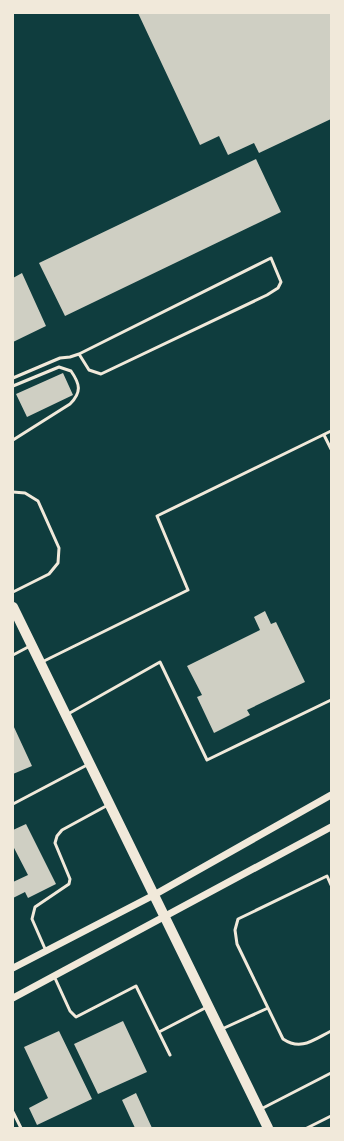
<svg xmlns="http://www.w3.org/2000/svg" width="344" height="1141" viewBox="0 0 344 1141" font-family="'PT Sans',sans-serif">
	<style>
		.building { fill: #cfcfc3 }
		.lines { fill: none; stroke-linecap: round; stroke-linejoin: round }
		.service { stroke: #f1e9da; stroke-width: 3 }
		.tertiary { stroke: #f1e9da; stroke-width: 7 }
		.primary { stroke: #f1e9da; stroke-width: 10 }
	</style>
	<rect width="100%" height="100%" fill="#0f3d3e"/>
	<path class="building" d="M138,13h193v106l-72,34 -5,-10 -26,12 -9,-19 -19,9z
		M256,159l25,53 -216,104 -26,-53z
		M22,273l24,53 -33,16v-64z
		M63,373l10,22 -46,22 -11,-23z
		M265,611l6,13 5,-2 29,60 -58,28 3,5 -36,18 -17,-36 5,-2 -15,-29 73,-36 -6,-13z
		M13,725l19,41 -19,8z
		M26,824l30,60 -28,14 -3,-6 -12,6v-16l15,-7 -15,-29v-16z
		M123,1021l24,51 -49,22 -24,-50z
		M59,1031l33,68 -55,26 -8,-17 19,-10 -24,-51z
		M136,1093l16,35h-17l-13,-28z"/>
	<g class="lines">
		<path class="service" d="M13,378l47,-20 10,-1 9,-3 192,-96 10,24 -3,6 -11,7 -166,79 -12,-4 -10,-16
			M13,386l46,-19 12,4c9,13 11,21 -1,33l-57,36
			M324,435l7,14
			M13,492l12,1 13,8 21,47 -1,15 -9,11 -36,18
			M13,655l17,-9
			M42,662l146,-72 -31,-74 174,-85
			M68,714l92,-52 47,98 124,-60
			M13,804l74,-39
			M331,885l-4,-9 -89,43 -3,11 2,14 46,95c18,12 30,1 48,-8
			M46,951l-14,-32 3,-12 34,-23 1,-5 -15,-36 2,-7 5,-6 46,-25
			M54,976l16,35 6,6 60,-31 34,69
			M222,1029l46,-21
			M159,1032l48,-25
			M261,1109l70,-36
			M13,1112l8,16
			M307,1128l24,-12"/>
		<path class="tertiary" d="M13,968l141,-73 177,-100
			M13,998l318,-171"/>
		<path class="primary" d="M13,607l255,521"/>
	</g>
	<rect width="344" height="1141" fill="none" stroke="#f1e9da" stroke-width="28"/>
</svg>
